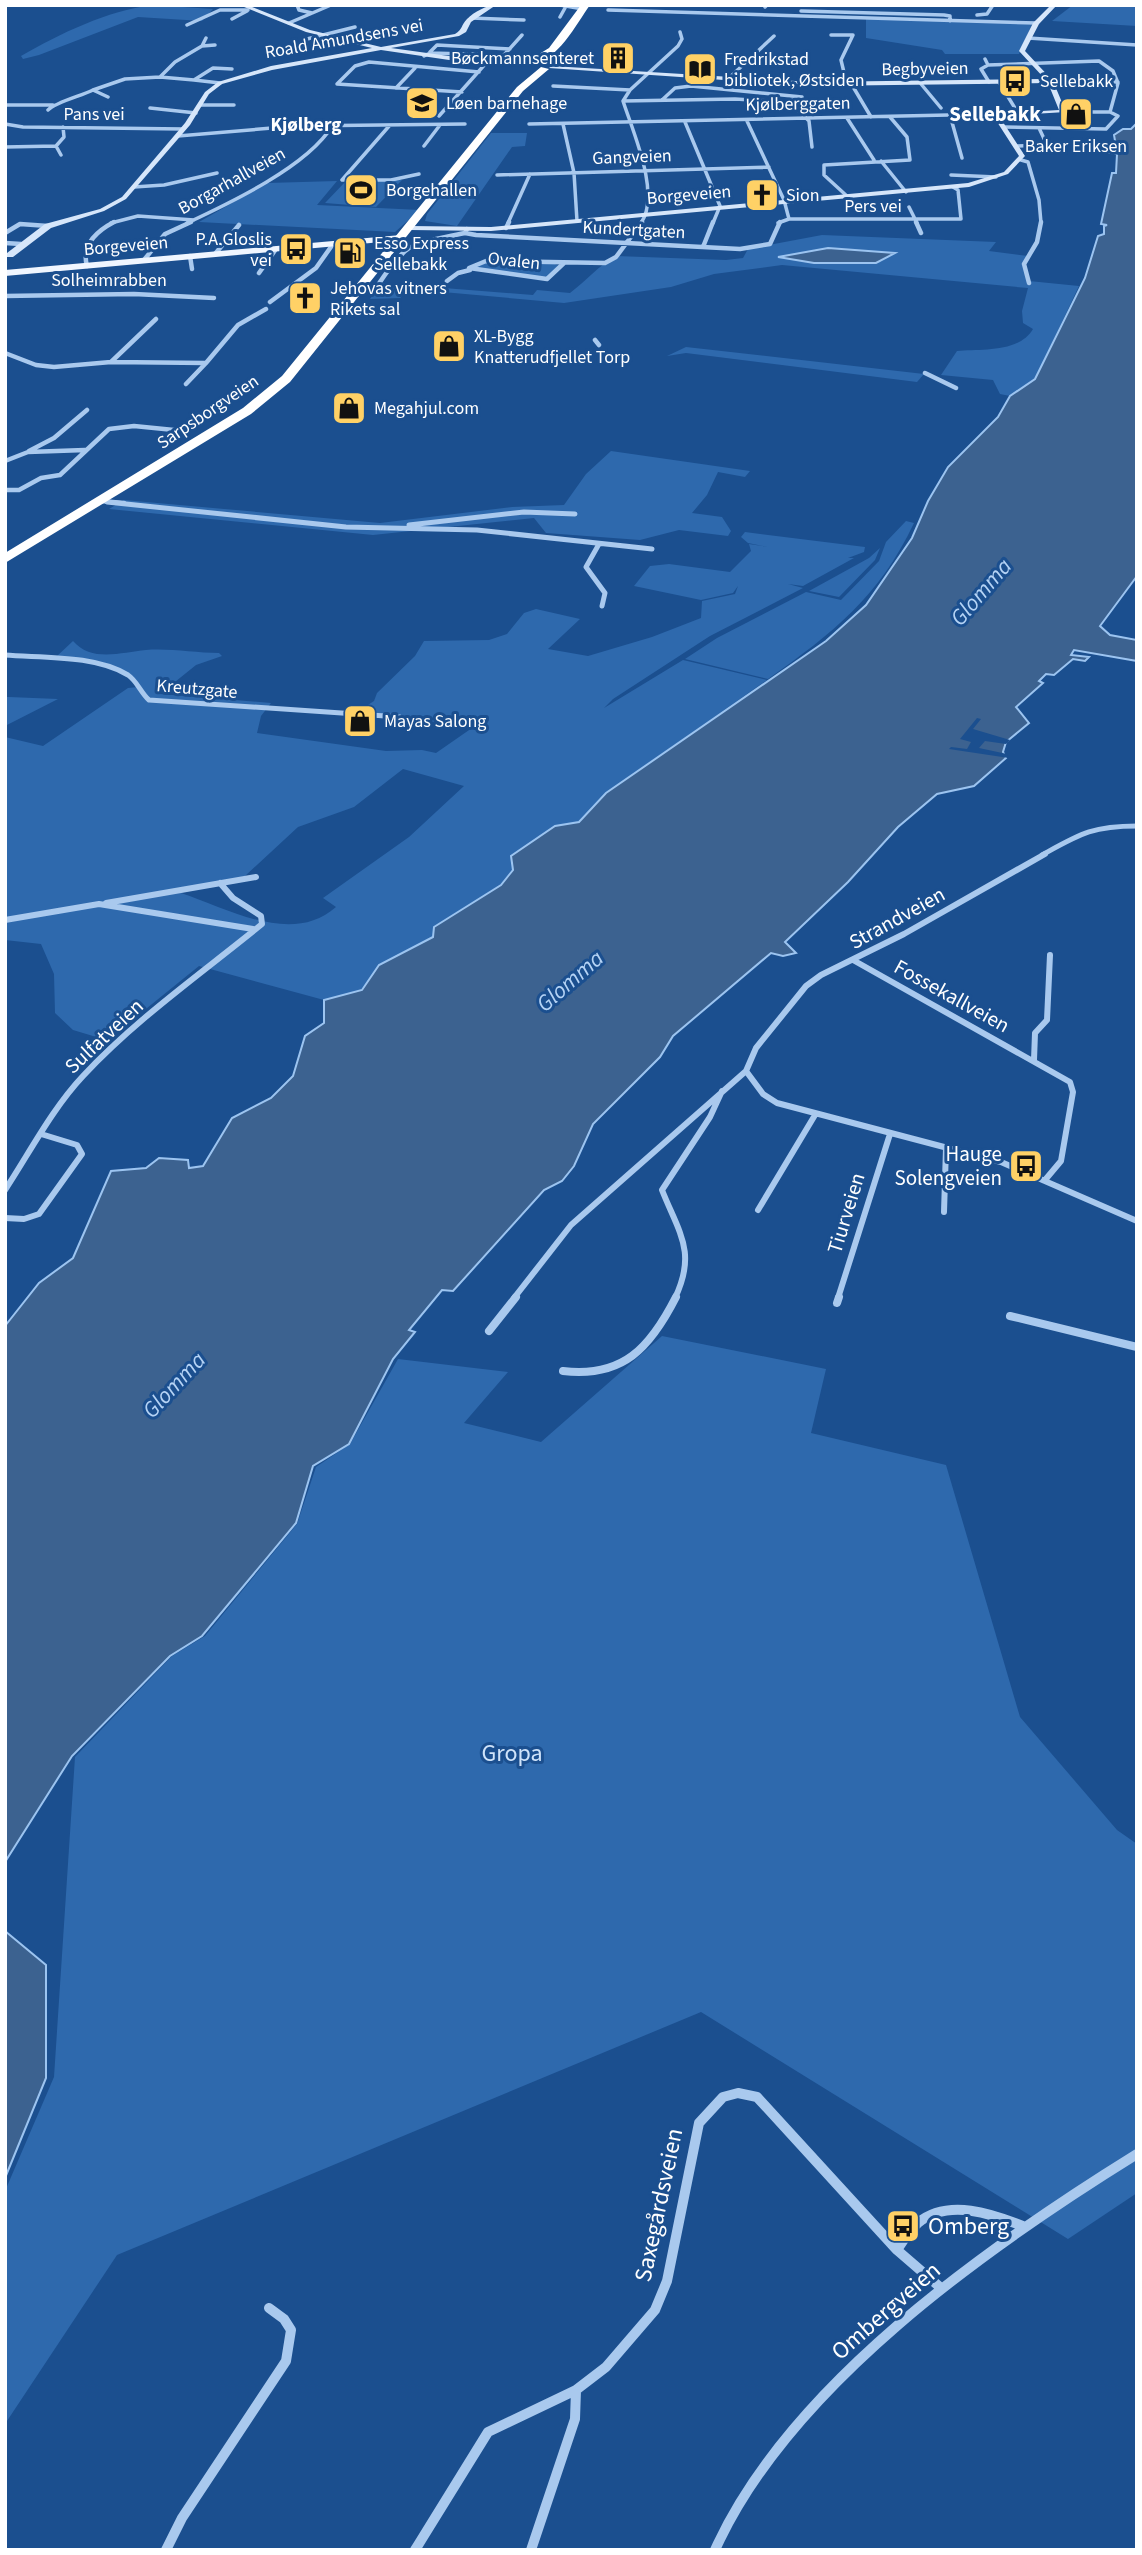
<svg xmlns="http://www.w3.org/2000/svg" width="1142" height="2555" viewBox="0 0 1142 2555" font-family="'Source Sans 3',sans-serif">
	<style>
		.green { fill: #2e69ad; fill-rule: evenodd }
		.water { fill: #3c6290; stroke: #9cc4f0; stroke-width: 2 }
		.pier { fill: #1b4f8f }
		.lines { fill: none; stroke-linecap: round; stroke-linejoin: round }
		.street-far5 { stroke: #a9c9ee; stroke-width: 3.5 }
		.street-far4 { stroke: #a9c9ee; stroke-width: 4.5 }
		.street-far3 { stroke: #a9c9ee; stroke-width: 5 }
		.street-far2 { stroke: #a9c9ee; stroke-width: 6 }
		.street-far1 { stroke: #a9c9ee; stroke-width: 8 }
		.street { stroke: #a9c9ee; stroke-width: 10 }
		.secondary { fill: #d6e6fa; fill-rule: evenodd }
		.primary { fill: #f0f6ff; fill-rule: evenodd }
		.highway { fill: #fff; fill-rule: evenodd }
		.labels { text-anchor: middle; dominant-baseline: central; stroke-width: 6; stroke-linejoin: round; paint-order: stroke }
		.far-street-label { font-size: 18px; fill: #fff; stroke: #1b4f8f }
		.far-poi-label { font-size: 18px; fill: #fff; stroke: #1b4f8f; text-anchor: start }
		.far-neighbourhood-label { font-size: 19px; font-weight: bold; fill: #fff; stroke: #1b4f8f }
		.far-quarter-label { font-size: 21px; font-weight: bold; fill: #fff; stroke: #1b4f8f }
		.street-label { font-size: 21px; fill: #fff; stroke: #1b4f8f }
		.poi-label { font-size: 21px; fill: #fff; stroke: #1b4f8f; text-anchor: end }
		.water-label { font-size: 23px; font-style: italic; fill: #b5d3f5; stroke: #1b4f8f }
		.near-park-label { font-size: 24px; fill: #cfe3fa; stroke: #1b4f8f }
		.near-street-label { font-size: 24px; fill: #fff; stroke: #1b4f8f }
		.near-poi-label { font-size: 24px; fill: #fff; stroke: #1b4f8f; text-anchor: start }
	</style>
	<rect width="100%" height="100%" fill="#1b4f8f"/>
	<path class="green" d="M152,5l61,4 -11,12 -64,-4 -99,38 -16,4 -2,-3c40,-23 86,-45 131,-51z
		M1073,5h64v21l-85,-5z
		M866,19l166,5 -13,30h-74l-3,-4 -76,-12z
		M491,133h36l-2,13 -13,1 -55,79 -32,-5 2,-7z
		M402,180l-26,27 -51,-4 21,-22z
		M337,181l-20,24 103,5 -25,22 -196,-10 68,-39z
		M822,235l174,7 -7,9 39,5 -3,12 4,13 50,5 -44,93 -25,17 -10,-2 -7,-14 -52,-5 16,-24c24,-2 62,2 76,-22l-10,-6 -1,-12 6,-23 -246,-23 -68,9 -43,13 -107,16 -155,-14 -9,9 -30,1 11,-16 152,12 4,-5 33,3c16,-12 29,-28 46,-37l110,4 17,-2 5,-9zM828,248l22,14 -17,1 -54,-6z
		M485,262l70,2 4,2 -9,10 -9,1 -63,-6 -4,-5z
		M686,347l238,27 -7,8 -231,-29 -19,3z
		M611,451l139,20 -5,6 -27,-5 -11,23 -15,18 30,4 9,14 -3,5 -49,-6 -39,10 -94,-7 -12,-15 -161,17 -264,-26 15,-9 256,23 132,-16 52,-2 22,-31z
		M906,521l8,2c-35,74 -81,110 -146,156l-83,-20 32,-21 89,-46 35,8 38,-39 7,-19z
		M745,532l120,15 -1,5 -16,6h6l-51,28 -15,-2 15,4 -93,48 -97,63 -9,9 79,-48 84,20 -161,113 -27,29 -24,4 -44,30 2,14 -12,15 -66,42 -1,10 -55,28 -17,25 -38,10 -125,-34 -68,55 -28,18 -30,-9 -18,-17 -1,-39 -13,-30 -36,-4v-203l38,9 85,-58 10,-1 -16,-17 -66,-13 17,-16c19,22 49,11 73,9 23,-2 49,3 73,3l3,3 -26,9 -36,29 111,9 -10,13 -4,17 129,18 36,-1 14,3 36,-25 -35,-6 -86,-6 23,-15 3,-8 38,-37 9,-15 65,-1 18,-6 17,-21 12,-4 44,10 -32,30 40,7 64,-19 49,-19 1,-17 33,-7 3,-8 -5,7 -32,7 -67,-14 16,-20 19,-2 61,8 21,-21 -2,-7 19,3 -20,-4 -7,-6zM403,769l61,17 -55,51 -86,61 13,9c-44,39 -107,2 -155,-14l64,-17 53,-49 56,-20z
		M880,548l-5,12 -36,37 -30,-6 60,-33z
		M5,697h4l49,2 -53,27z
		M662,1336l164,33 -15,64 135,32 74,252 97,113 20,14v349l-69,46 -367,-227 -584,243 -112,169v-233l49,-114 21,-320 97,-101 33,-20 92,-112 19,-57 34,-23 48,-85 110,13 -44,51 77,19z"/>
	<path class="water" d="M1137,123v453l-37,50 10,9 27,5v21l-63,-11 -3,5 18,2 -4,4 -12,-2 -19,16 -8,-1 -7,7 4,2 -27,24 13,16 -23,19 -3,10 3,6 -32,28 -37,8 -39,33 -50,55 -63,60 11,11 -13,3 -12,-3 -98,83 -13,21 -67,67 -19,42 -12,15 -18,9 -91,101 -11,-1 -33,40 6,2 -22,27 -44,85 -36,22 -17,57 -94,113 -32,20 -98,100 -67,106v-536l34,-43 34,-25 38,-87 35,-3 13,-10 29,2 1,8 14,-2 29,-48 39,-20 22,-22 12,-40 19,-13v-23l38,-10 17,-25 54,-28 1,-10 67,-42 12,-15 -2,-14 44,-30 24,-4 27,-29 220,-152 40,-36 46,-67 16,-37 20,-34 50,-50 12,-21 25,-17 50,-101 13,-42 6,-2v-8l3,-1 -6,-1 11,-51h4l1,-19 -12,-2h12l-3,-17 9,-6h8z
		M828,248l67,5 -19,10h-62l-36,-6z
		M5,1931l41,34v113l-41,100z"/>
	<path class="pier" d="M977,718l4,1 -8,10 37,11 -4,4 -21,-3 -6,7 28,6 2,4 -60,-9 2,-2 16,2 4,-7 -11,-3z"/>
	<g class="lines">
		<path class="street-far5" d="M297,5l2,5 13,3
			M560,5l23,4
			M765,7l2,-2
			M608,10l428,13
			M801,11l143,4 6,1v5
			M977,15l10,-1 6,-9
			M560,17l5,-9
			M471,18l53,2
			M232,19l15,-8
			M289,23l42,-18
			M187,25l33,-15h28
			M831,35h22l-12,25 6,25
			M206,38l-4,8 13,-1
			M1028,38l109,7
			M303,40l52,-13
			M430,52l7,-7 73,4
			M424,56l6,-3 74,2 18,-20
			M985,59l3,6 -7,4 8,13
			M988,65l111,-4 14,10 5,12 -8,29 8,4 -12,13 -101,-2
			M729,78l45,-42
			M194,80l-34,-3 15,-15 27,-16
			M1050,81l68,1
			M999,82l19,31
			M220,83l-26,-3 19,-12 19,1
			M921,84l20,24
			M852,85l19,32
			M553,86l77,4
			M396,88l19,-20
			M462,92l-125,-8 18,-18 14,-4 110,10
			M108,97l-15,-7 32,-11 35,-2
			M623,101l112,-2 51,3 16,-5 -111,-11 -16,2 -13,12
			M5,105h48
			M200,105h34
			M150,108l46,5
			M796,108l13,13 3,26
			M48,110c8,-8 33,-14 45,-20
			M1063,112h47
			M950,115l12,43
			M439,116l48,-54
			M847,118l27,42
			M747,121l37,79 5,19
			M685,122l35,84 -7,17
			M5,124l18,3 160,2
			M529,124l466,-10
			M563,124l11,49 3,48
			M178,136l118,-10 169,-2
			M56,146l5,9
			M424,146l16,-21
			M1017,146l30,-1 -8,-17
			M5,147l51,-1 8,-9 -1,-10
			M1021,160l7,2 11,38 2,23
			M881,161l25,31
			M497,175l272,-8
			M951,175l45,2
			M342,180h49l28,-6
			M342,180l48,-55
			M134,187l30,-2 53,-12
			M848,197l-24,-22v-10l86,-5 -3,-23 -17,-20
			M909,207l8,16
			M789,219h172l-3,-29 -5,-3
			M111,223l27,-7 56,4
			M187,223c43,-20 121,-57 145,-97
			M508,223l22,-49
			M641,223c20,-29 -8,-91 -18,-122l7,-11 48,-44 4,-7 -2,-7
			M778,223l11,-4"/>
		<path class="street-far4" d="M916,222l5,11
			M506,228l3,-6
			M467,229l-2,4 11,2 264,14 30,-5 10,-22
			M5,233l15,-9 28,2
			M5,243l16,1
			M703,247l10,-25
			M215,254l24,-29
			M190,256l2,13
			M144,260l21,-26 26,-12
			M564,263l-17,16 -78,-11 17,-7 119,2 11,-6 26,-35
			M87,266c-6,-21 10,-35 27,-44
			M259,273l17,-24
			M447,281l11,-8 12,-3
			M1029,283l-5,-19 13,-22 4,-20
			M378,285c31,-47 35,-41 87,-52
			M5,296l129,-2 80,4
			M270,302l46,-34 17,-24
			M595,340l4,5
			M5,353l31,12 18,2 57,-5 95,1 -20,21
			M111,362l45,-43
			M206,363l32,-38 28,-16
			M925,373l31,15
			M29,451l25,-13 33,-28
			M5,461l23,-9 57,-2
			M5,490h14l22,-12 19,-3 49,-46 25,-3 50,5
			M101,501l23,2"/>
		<path class="street-far3" d="M107,502l239,25 131,3 175,19
			M409,525l115,-13 51,2
			M599,544l-13,23 19,26 -3,13
			M5,655c38,3 90,0 123,20 9,6 13,18 21,25l251,17
			M1042,855c38,-21 50,-29 95,-29"/>
		<path class="street-far2" d="M106,903l150,-26
			M5,920l94,-16 154,25
			M853,960l217,122 3,10 -12,69 -16,19
			M1034,1060l1,-27 12,-13 3,-65
			M746,1071l17,23 14,9 224,59 136,59
			M5,1190c25,-38 47,-81 78,-114 53,-57 119,-103 179,-152l-1,-8 -28,-18 -13,-15
			M758,1210l57,-95
			M944,1212l2,-64
			M5,1218l19,1 15,-5 43,-60 -5,-9 -36,-11
			M514,1298l57,-73 175,-154 10,-23 50,-62 15,-11 83,-41 141,-80
			M675,1298c22,-46 4,-65 -13,-108l48,-73 12,-26
			M838,1298l52,-164"/>
		<path class="street-far1" d="M837,1303l2,-6
			M1010,1316l127,31
			M489,1331l27,-34
			M563,1371c60,7 87,-23 113,-74"/>
		<path class="street" d="M897,2250c6,-9 12,-20 21,-27 30,-25 75,-9 107,4
			M166,2550l16,-32 104,-157 5,-31 -7,-11 -15,-11
			M415,2550l73,-118 88,-42 30,-23 49,-57 12,-29 32,-158 24,-26 15,-4 19,4 140,153 44,38
			M531,2550l44,-131 1,-29
			M715,2550c74,-164 272,-303 422,-396"/>
		<path class="secondary" d="M239,5h8l63,25 71,17 74,-13c8,-5 6,-9 12,-15 7,-7 20,-14 29,-14l-25,17 -5,10 -7,4 -68,12 65,9 74,6 -3,2 -71,-4 -75,-11 -109,20 -50,14 -13,10 -19,31 -64,74 -22,12 -53,17 -38,29h-6v-4l38,-29 55,-15 22,-12 63,-74 20,-31 13,-10 53,-16 101,-18 -66,-16z
			M1051,5h6l-18,19 -14,27 28,30 13,31 -67,4 26,40 -17,18 -39,13 -478,44 -81,-1 -4,-2 4,-2 81,1 477,-44 36,-11 15,-16 -27,-42 67,-4 -11,-27 -236,3 -263,-18 3,-2 260,16 233,-3 -26,-28 14,-28z"/>
		<path class="primary" d="M401,235l3,5 -399,36v-6z"/>
		<path class="highway" d="M581,5h9c-13,18 -34,59 -59,58v-4l18,-11z
			M541,67l8,2 -26,22 -233,291 -39,32 -246,149v-10l238,-145 39,-32 235,-289z"/>
	</g>
	<defs>
		<g id="building-square" transform="scale(1.75)"><rect x="-9" y="-9" width="18" height="18" rx="4" fill="#ffd166" stroke="#1b4f8f"/><path d="M-4-6H4V6H1V3H-1V6H-4ZM-2.5-4.3h1.7v1.8h-1.7ZM.8-4.3h1.7v1.8H.8ZM-2.5-1h1.7V.8h-1.7ZM.8-1h1.7V.8H.8Z" fill="#111"/></g>
		<g id="library-square" transform="scale(1.75)"><rect x="-9" y="-9" width="18" height="18" rx="4" fill="#ffd166" stroke="#1b4f8f"/><path d="M-6-4Q-3-5.5-.7-3.5V5Q-3 3-6 4ZM6-4Q3-5.5 .7-3.5V5Q3 3 6 4Z" fill="#111"/></g>
		<g id="bus-square" transform="scale(1.75)"><rect x="-9" y="-9" width="18" height="18" rx="4" fill="#ffd166" stroke="#1b4f8f"/><path d="M-5-6H5V4H4V6H2V4H-2V6H-4V4H-5ZM-3.5-4V0h7V-4ZM-3.5 1.2v1.5H-2V1.2ZM2 1.2v1.5H3.5V1.2Z" fill="#111"/></g>
		<g id="school-square" transform="scale(1.75)"><rect x="-9" y="-9" width="18" height="18" rx="4" fill="#ffd166" stroke="#1b4f8f"/><path d="M0-5L7-2L0 1L-7-2ZM-4 1L0 2.5L4 1V4Q0 6-4 4Z" fill="#111"/></g>
		<g id="shop-square" transform="scale(1.75)"><rect x="-9" y="-9" width="18" height="18" rx="4" fill="#ffd166" stroke="#1b4f8f"/><path d="M-5-2.5h2.3a2.7 3.5 0 0 1 5.4 0H5L5.5 6h-11ZM-1.5-2.5h3a1.5 2.3 0 0 0-3 0Z" fill="#111"/></g>
		<g id="stadium-square" transform="scale(1.75)"><rect x="-9" y="-9" width="18" height="18" rx="4" fill="#ffd166" stroke="#1b4f8f"/><path d="M0-5a6.5 5 0 1 0 0 10a6.5 5 0 1 0 0-10ZM-3.5-1.8h7v3.6h-7Z" fill="#111"/></g>
		<g id="church-square" transform="scale(1.75)"><rect x="-9" y="-9" width="18" height="18" rx="4" fill="#ffd166" stroke="#1b4f8f"/><path d="M-1.2-6h2.4v3.5h3.3v2.4h-3.3V6h-2.4V-.1h-3.3v-2.4h3.3Z" fill="#111"/></g>
		<g id="fuel-square" transform="scale(1.75)"><rect x="-9" y="-9" width="18" height="18" rx="4" fill="#ffd166" stroke="#1b4f8f"/><path d="M-5.5-6h7V0h2V4h1.3V-2.5L3-4.5l.8-.8L6-3V5H2.5V1h-1V6h-7ZM-4.2-4.7v3.2H.2V-4.7Z" fill="#111"/></g>
	</defs>
	<g fill-rule="evenodd">
		<use href="#building-square" x="618" y="58"/>
		<use href="#library-square" x="700" y="69"/>
		<use href="#bus-square" x="1015" y="81"/>
		<use href="#school-square" x="422" y="103"/>
		<use href="#shop-square" x="1076" y="114"/>
		<use href="#stadium-square" x="361" y="190"/>
		<use href="#church-square" x="762" y="195"/>
		<use href="#bus-square" x="296" y="249"/>
		<use href="#fuel-square" x="350" y="253"/>
		<use href="#church-square" x="305" y="298"/>
		<use href="#shop-square" x="449" y="346"/>
		<use href="#shop-square" x="349" y="408"/>
		<use href="#shop-square" x="360" y="721"/>
		<use href="#bus-square" x="1026" y="1166"/>
		<use href="#bus-square" x="903" y="2226"/>
	</g>
	<g class="labels">
		<g class="far-street-label">
			<text transform="translate(344 39) rotate(-10)">Roald Amundsens vei</text>
			<text transform="translate(925 69) rotate(-1)">Begbyveien</text>
			<text transform="translate(798 104) rotate(-1)">Kjølberggaten</text>
			<text x="94" y="114">Pans vei</text>
			<text transform="translate(632 157) rotate(-2)">Gangveien</text>
			<text transform="translate(232 181) rotate(-29)">Borgarhallveien</text>
			<text transform="translate(689 195) rotate(-5)">Borgeveien</text>
			<text x="873" y="206">Pers vei</text>
			<text transform="translate(634 230) rotate(3)">Kundertgaten</text>
			<text transform="translate(126 246) rotate(-5)">Borgeveien</text>
			<text transform="translate(514 261) rotate(6)">Ovalen</text>
			<text x="109" y="280">Solheimrabben</text>
			<text transform="translate(208 412) rotate(-34)">Sarpsborgveien</text>
			<text transform="translate(197 689) rotate(5)">Kreutzgate</text>
		</g>
		<g class="far-poi-label">
			<text x="594" y="58" text-anchor="end">Bøckmannsenteret</text>
			<text x="724" y="59">Fredrikstad<tspan x="724" dy="21">bibliotek, Østsiden</tspan></text>
			<text x="1040" y="81">Sellebakk</text>
			<text x="446" y="103">Løen barnehage</text>
			<text x="1076" y="146" text-anchor="middle">Baker Eriksen</text>
			<text x="386" y="190">Borgehallen</text>
			<text x="786" y="195">Sion</text>
			<text x="272" y="239" text-anchor="end">P.A.Gloslis<tspan x="272" dy="21">vei</tspan></text>
			<text x="374" y="243">Esso Express<tspan x="374" dy="21">Sellebakk</tspan></text>
			<text x="330" y="288">Jehovas vitners<tspan x="330" dy="21">Rikets sal</tspan></text>
			<text x="474" y="336">XL-Bygg<tspan x="474" dy="21">Knatterudfjellet Torp</tspan></text>
			<text x="374" y="408">Megahjul.com</text>
			<text x="384" y="721">Mayas Salong</text>
		</g>
		<g class="far-neighbourhood-label">
			<text x="306" y="125">Kjølberg</text>
		</g>
		<g class="far-quarter-label">
			<text x="995" y="114">Sellebakk</text>
		</g>
		<g class="street-label">
			<text transform="translate(897 918) rotate(-29)">Strandveien</text>
			<text transform="translate(952 996) rotate(29)">Fossekallveien</text>
			<text transform="translate(104 1036) rotate(-43)">Sulfatveien</text>
			<text transform="translate(846 1213) rotate(-73)">Tiurveien</text>
		</g>
		<g class="poi-label">
			<text x="1002" y="1154">Hauge<tspan x="1002" dy="24">Solengveien</tspan></text>
		</g>
		<g class="water-label">
			<text transform="translate(981 592) rotate(-49)">Glomma</text>
			<text transform="translate(570 981) rotate(-41)">Glomma</text>
			<text transform="translate(174 1385) rotate(-47)">Glomma</text>
		</g>
		<g class="near-park-label">
			<text x="512" y="1753">Gropa</text>
		</g>
		<g class="near-street-label">
			<text transform="translate(659 2205) rotate(-78)">Saxegårdsveien</text>
			<text transform="translate(886 2311) rotate(-41)">Ombergveien</text>
		</g>
		<g class="near-poi-label">
			<text x="928" y="2226">Omberg</text>
		</g>
	</g>
	<rect width="1142" height="2555" fill="none" stroke="#ffffff" stroke-width="14"/>
</svg>
